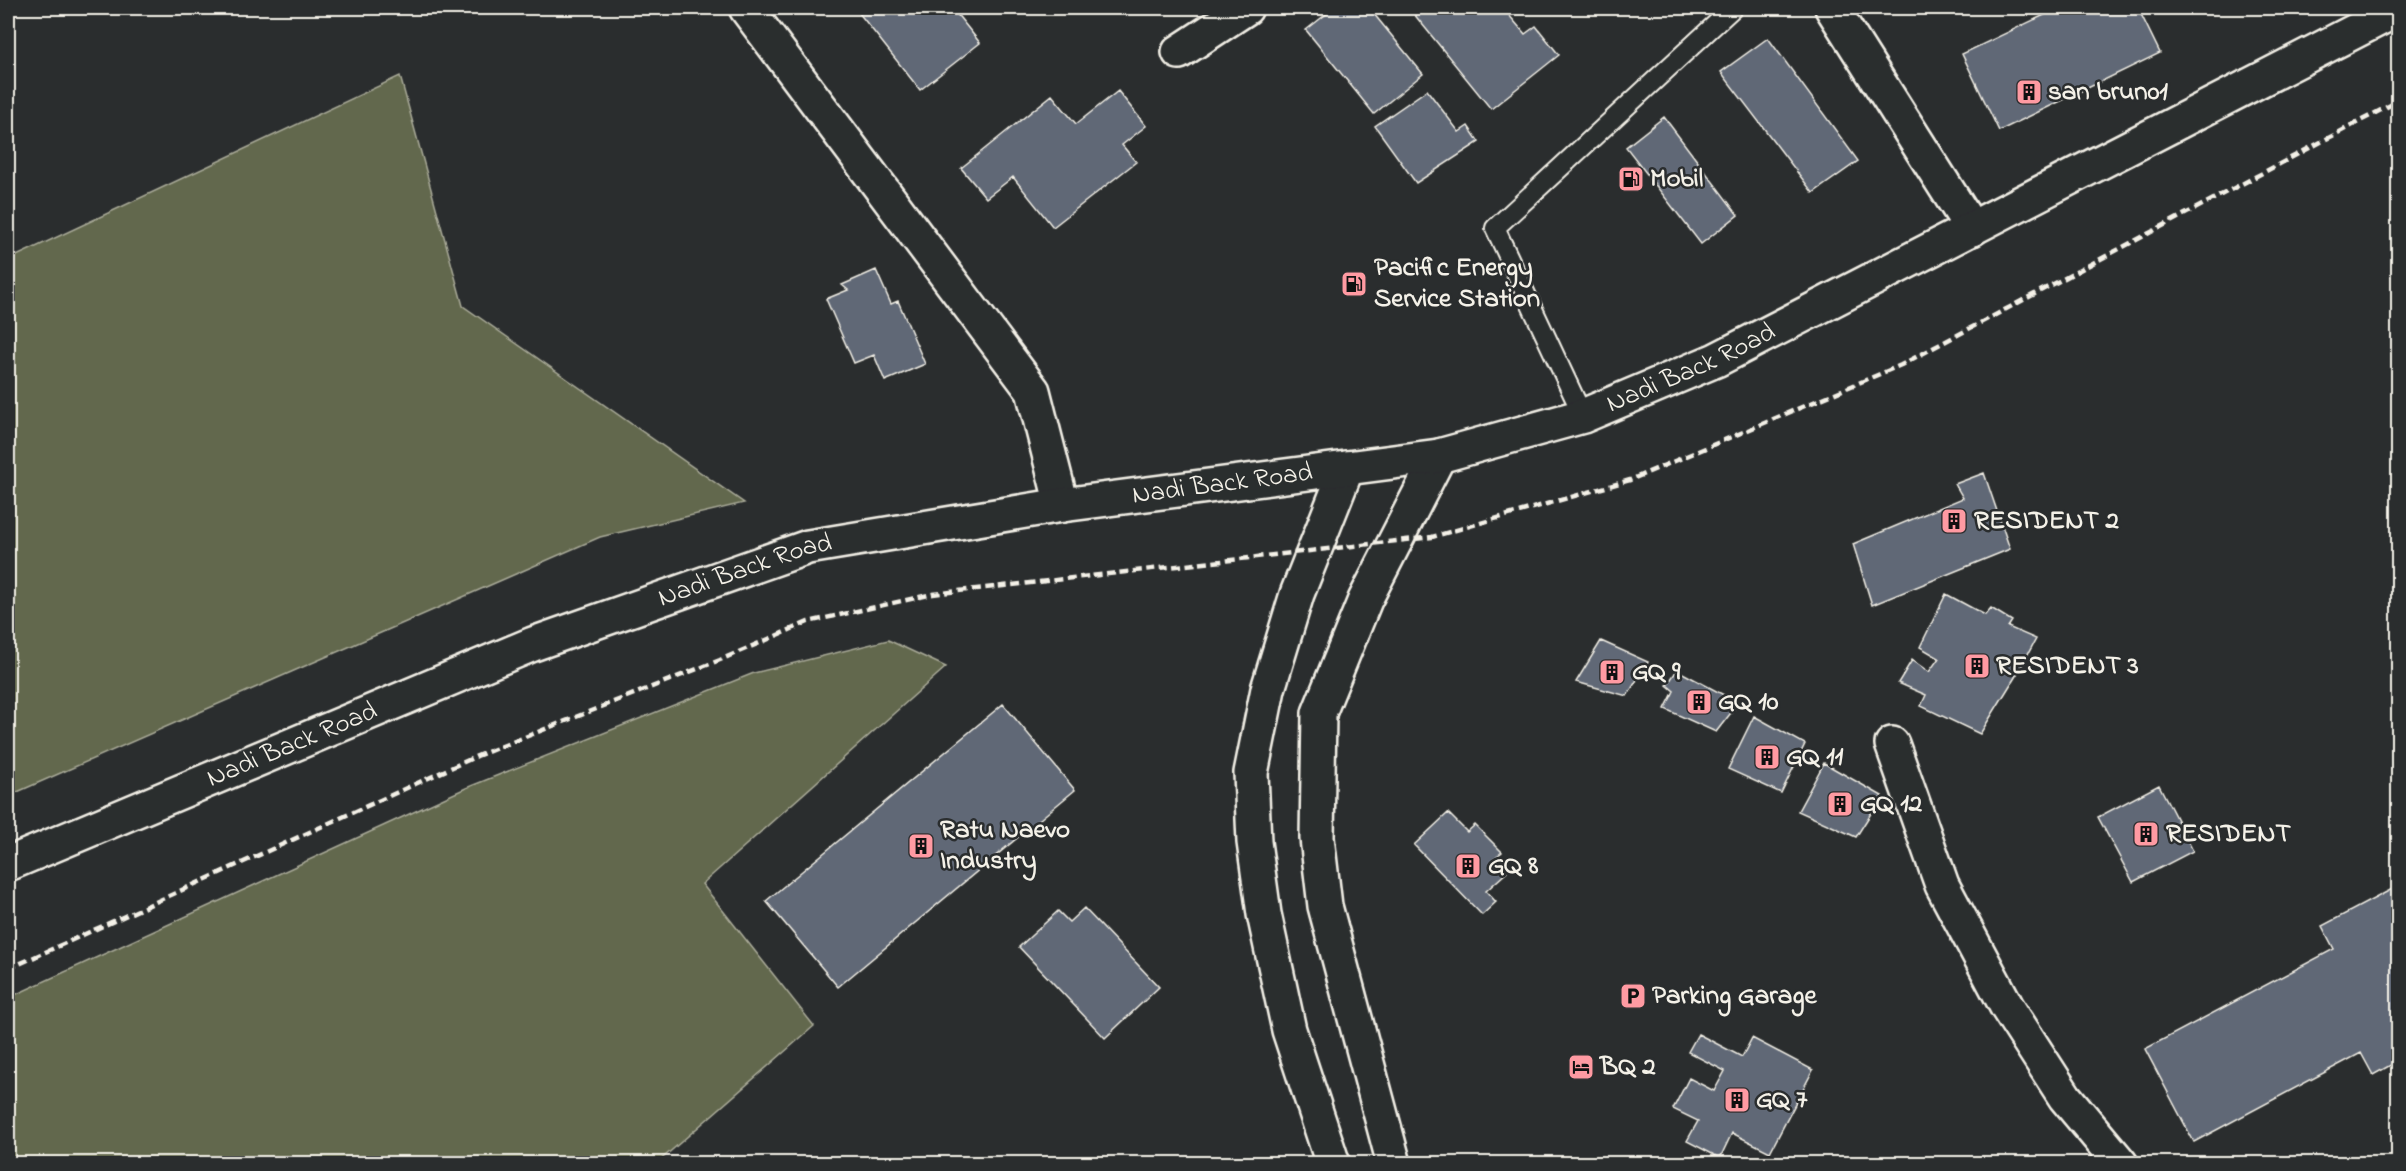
<svg xmlns="http://www.w3.org/2000/svg" width="2406" height="1171" viewBox="0 0 2406 1171" font-family="'Indie Flower',sans-serif">
	<style>
		.green { fill: #62674d; stroke: #abac9a; stroke-width: 1.5 }
		.building { fill: #606876; stroke: #f4f1e8; stroke-width: 1.5 }
		.lines { fill: none; stroke-linecap: round; stroke-linejoin: round }
		.lane-casing { stroke: #f4f1e8; stroke-width: 22 }
		.street-casing { stroke: #f4f1e8; stroke-width: 38 }
		.secondary-casing { stroke: #f4f1e8; stroke-width: 38 }
		.highway-casing { stroke: #f4f1e8; stroke-width: 38 }
		.lane { stroke: #2a2d2e; stroke-width: 18 }
		.street { stroke: #2a2d2e; stroke-width: 33 }
		.secondary { stroke: #2a2d2e; stroke-width: 33 }
		.highway { stroke: #2a2d2e; stroke-width: 33 }
		.rail { stroke: #f4f1e8; stroke-width: 4.5; stroke-dasharray: 9 4.5; stroke-linecap: butt }
		.labels { text-anchor: middle; dominant-baseline: central; stroke-width: 5; stroke-linejoin: round; paint-order: stroke }
		.poi-label { font-size: 27px; font-weight: bold; fill: #f4f1e8; stroke: #2a2d2e; text-anchor: start }
		.street-label { font-size: 27px; fill: #f4f1e8; stroke: #2a2d2e }
	</style>
	<rect width="100%" height="100%" fill="#2a2d2e"/>
	<filter id="ink" filterUnits="userSpaceOnUse"><feTurbulence type="fractalNoise" baseFrequency=".0167" numOctaves="2"/><feDisplacementMap in="SourceGraphic" scale="12" xChannelSelector="R" yChannelSelector="G"/><feConvolveMatrix kernelMatrix="1 2 1 2 8 2 1 2 1" color-interpolation-filters="sRGB"/></filter>
	<g filter="url(#ink)">
		<path class="green" d="M400,76l63,230 281,197 -144,34 -592,259v-536z
			M888,640l58,27 -244,217 112,142 -157,137h-649v-165l458,-210 288,-115z"/>
		<path class="building" d="M855,8h97l28,35 -60,47z
			M1334,8h35l54,66 -49,40 -68,-84z
			M1409,8h94l22,26 11,-8 23,29 -68,54z
			M2059,8h79l22,45 -161,78 -37,-77z
			M1768,38l90,123 -45,32 -92,-121z
			M1427,90l32,42 9,-6 11,16 -63,41 -41,-57z
			M1118,91l28,35 -24,19 14,17 -83,65 -40,-50 -27,21 -25,-30 91,-73 24,29z
			M1664,117l74,98 -37,29 -75,-97z
			M876,270l15,34 7,-3 27,63 -40,17 -11,-26 -20,8 -28,-64 22,-9 -6,-5z
			M1984,473l26,76 -138,56 -19,-61 110,-46 -8,-14z
			M1946,594l39,21 6,-7 21,13 -4,6 28,12 -19,35 -37,60 -59,-28 5,-11 -28,-12 14,-23 17,12 10,-14 -19,-11z
			M1601,641l47,21 -21,34 -51,-14z
			M1677,670l47,25 10,14 -18,23 -51,-23 9,-18 -7,-6z
			M1003,704l72,86 -237,197 -72,-86z
			M1754,716l51,28 -24,49 -53,-24z
			M1824,763l58,33 -26,41 -58,-26z
			M2159,785l34,66 -60,31 -35,-65z
			M1448,813l19,19 8,-7 27,27 -8,7 13,13 -21,19 10,11 -14,13 -68,-70z
			M2398,886v175l-25,14 -12,-22 -167,89 -49,-93 189,-100 -12,-23z
			M1084,908l75,79 -54,51 -86,-91 39,-36 11,11z
			M1698,1034l44,23 10,-19 61,32 -43,82 -38,-19 -12,25 -33,-17 11,-20 -25,-12 16,-31 25,13 11,-20 -37,-19z"/>
		<g class="lines">
			<g class="lane-casing">
				<path id="lane" d="M1583,416l-88,-188 238,-220"/>
			</g>
			<g class="street-casing">
				<path id="street" d="M746,8l287,383 29,114
					M1832,8l140,221
					M1179,52l67,-44
					M1892,744l50,141 65,122 58,90 56,67"/>
			</g>
			<g class="secondary-casing">
				<path id="secondary" d="M1333,1164l-44,-134 -25,-116 -10,-72 -3,-69 17,-84 29,-95 50,-126
					M1394,1164l-69,-258 -8,-68 2,-125 46,-113 74,-144"/>
			</g>
			<g class="highway-casing">
				<g id="highway">
					<path id="s1" d="M8,864l525,-220 275,-97 254,-42 377,-49 144,-40 133,-56 682,-351"/>
				</g>
			</g>
			<use href="#lane" class="lane"/>
			<use href="#street" class="street"/>
			<use href="#secondary" class="secondary"/>
			<use href="#highway" class="highway"/>
			<path class="rail" d="M8,969l469,-213 243,-96 88,-38 125,-28 499,-57 198,-57 271,-115 497,-264"/>
		</g>
	</g>
	<defs>
		<g id="building-square" transform="scale(1.35)"><rect x="-9" y="-9" width="18" height="18" rx="4" fill="#ff9aa2" stroke="#2a2d2e"/><path d="M-4-6H4V6H1V3H-1V6H-4ZM-2.5-4.3h1.7v1.8h-1.7ZM.8-4.3h1.7v1.8H.8ZM-2.5-1h1.7V.8h-1.7ZM.8-1h1.7V.8H.8Z" fill="#111"/></g>
		<g id="fuel-square" transform="scale(1.35)"><rect x="-9" y="-9" width="18" height="18" rx="4" fill="#ff9aa2" stroke="#2a2d2e"/><path d="M-5.5-6h7V0h2V4h1.3V-2.5L3-4.5l.8-.8L6-3V5H2.5V1h-1V6h-7ZM-4.2-4.7v3.2H.2V-4.7Z" fill="#111"/></g>
		<g id="parking-square" transform="scale(1.35)"><rect x="-9" y="-9" width="18" height="18" rx="4" fill="#ff9aa2" stroke="#2a2d2e"/><path d="M-3.5-5.5H1a3.5 3.5 0 0 1 0 7H-1V5.5H-3.5ZM-1-3.4V-.6H.8a1.4 1.4 0 0 0 0-2.8Z" fill="#111"/></g>
		<g id="hotel-square" transform="scale(1.35)"><rect x="-9" y="-9" width="18" height="18" rx="4" fill="#ff9aa2" stroke="#2a2d2e"/><path d="M-6-4.5h1.5V1H6V5H4.5V3h-9V5H-6ZM-4 0a1.8 1.8 0 1 1 3.6 0ZM.5 0V-2.5h3Q6-2.5 6 0Z" fill="#111"/></g>
	</defs>
	<g fill-rule="evenodd">
		<use href="#building-square" x="2029" y="92"/>
		<use href="#fuel-square" x="1631" y="179"/>
		<use href="#fuel-square" x="1354" y="284"/>
		<use href="#building-square" x="1954" y="521"/>
		<use href="#building-square" x="1977" y="666"/>
		<use href="#building-square" x="1612" y="672"/>
		<use href="#building-square" x="1699" y="702"/>
		<use href="#building-square" x="1767" y="757"/>
		<use href="#building-square" x="1840" y="804"/>
		<use href="#building-square" x="2146" y="834"/>
		<use href="#building-square" x="921" y="846"/>
		<use href="#building-square" x="1468" y="866"/>
		<use href="#parking-square" x="1633" y="996"/>
		<use href="#hotel-square" x="1581" y="1067"/>
		<use href="#building-square" x="1737" y="1100"/>
	</g>
	<g class="labels">
		<g class="poi-label">
			<text x="2048" y="92">san brun01</text>
			<text x="1650" y="179">Mobil</text>
			<text x="1374" y="268">Pacific Energy<tspan x="1374" dy="31">Service Station</tspan></text>
			<text x="1974" y="521">RESIDENT 2</text>
			<text x="1996" y="666">RESIDENT 3</text>
			<text x="1632" y="672">GQ 9</text>
			<text x="1718" y="702">GQ 10</text>
			<text x="1786" y="757">GQ 11</text>
			<text x="1860" y="804">GQ 12</text>
			<text x="940" y="830">Ratu Naevo<tspan x="940" dy="31">Industry</tspan></text>
			<text x="2166" y="834">RESIDENT</text>
			<text x="1488" y="866">GQ 8</text>
			<text x="1652" y="996">Parking Garage</text>
			<text x="1600" y="1067">BQ 2</text>
			<text x="1756" y="1100">GQ 7</text>
		</g>
		<g class="street-label">
			<text stroke="none"><textPath href="#s1" startOffset="1766">Nadi Back Road</textPath></text>
			<text stroke="none"><textPath href="#s1" startOffset="1280">Nadi Back Road</textPath></text>
			<text stroke="none"><textPath href="#s1" startOffset="794">Nadi Back Road</textPath></text>
			<text stroke="none"><textPath href="#s1" startOffset="308">Nadi Back Road</textPath></text>
		</g>
	</g>
	<rect width="2406" height="1171" fill="none" stroke="#2a2d2e" stroke-width="30"/>
	<rect x="15" y="15" width="2376" height="1141" fill="none" stroke="#f4f1e8" stroke-width="2" filter="url(#ink)"/>
</svg>
